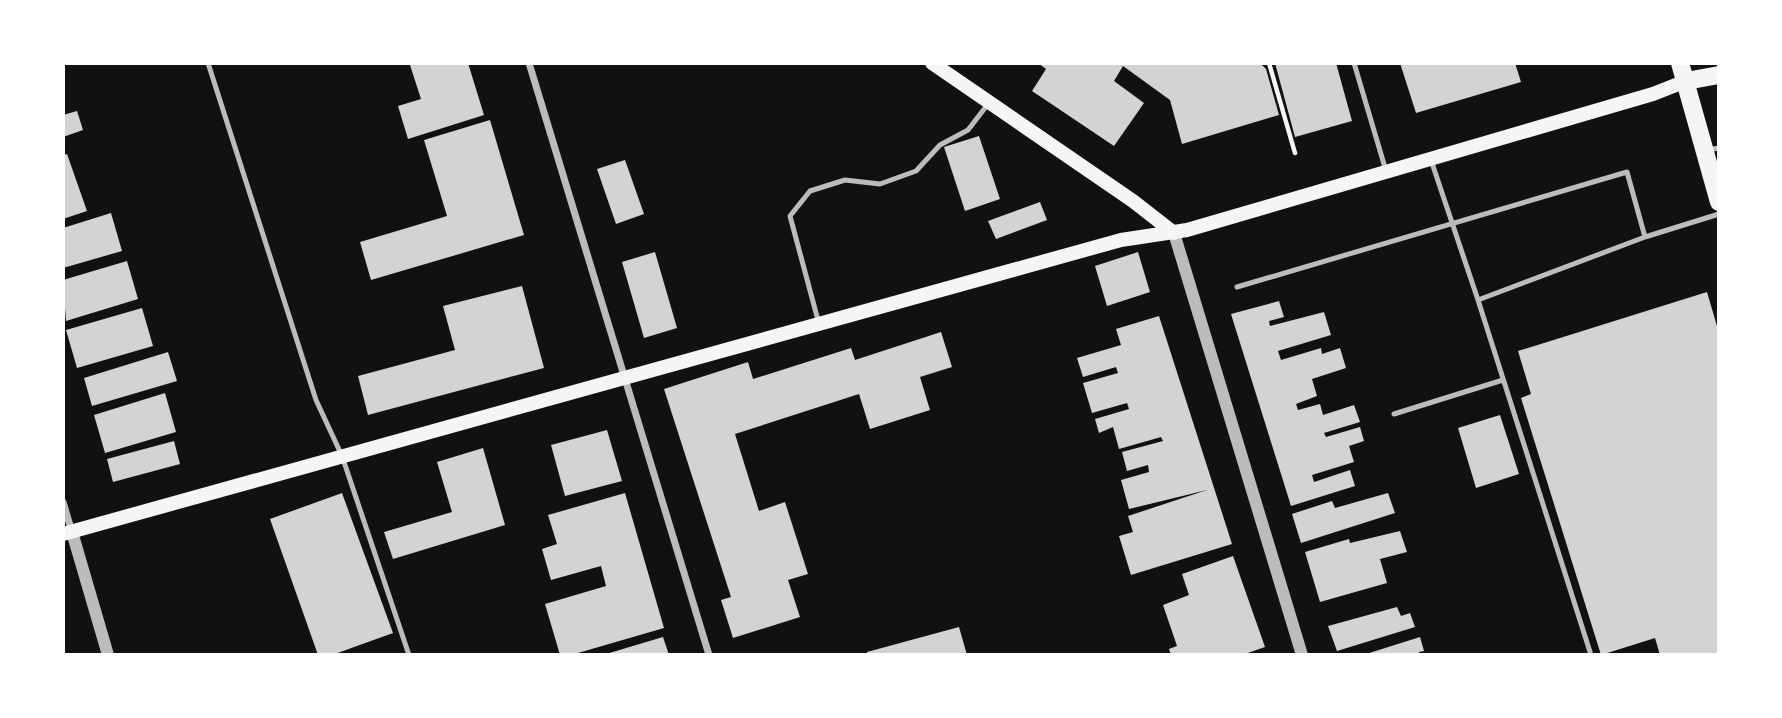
<svg xmlns="http://www.w3.org/2000/svg" width="1782" height="718" viewBox="0 0 1782 718" font-family="Barlow,sans-serif">
	<style>
		.building { fill: #d3d3d3 }
		.lines { fill: none; stroke-linecap: round; stroke-linejoin: round }
		.path { stroke: #f5f5f5; stroke-width: 4.5 }
		.service { stroke: #bcbcbc; stroke-width: 5 }
		.minor { stroke: #bcbcbc; stroke-width: 7 }
		.tertiary { stroke: #bcbcbc; stroke-width: 12 }
		.secondary { stroke: #f5f5f5; stroke-width: 14 }
		.primary { stroke: #f5f5f5; stroke-width: 18 }
	</style>
	<rect width="100%" height="100%" fill="#111"/>
	<path class="building" d="M417,63h51l16,52 -76,24 -10,-33 23,-7 -11,-34z
		M1038,63h222l6,6 13,46 -97,29 -12,-44 -47,-34 -9,15 30,22 -30,43 -82,-55 14,-22z
		M1275,63h61l16,58 -57,16z
		M1400,63h115l6,19 -105,31z
		M77,111l6,19 -20,7v-22z
		M490,120l34,115 -153,45 -11,-38 87,-26 -23,-76z
		M979,136l21,63 -35,12 -21,-64z
		M67,154l20,57 -24,8v-64z
		M625,160l19,54 -28,10 -19,-55z
		M1040,202l7,18 -51,19 -8,-18z
		M111,213l11,38 -59,17v-40z
		M655,252l22,76 -33,10 -22,-76z
		M1138,252l12,40 -43,14 -12,-40z
		M127,261l11,38 -72,22 -3,-41z
		M522,286l22,82 -176,47 -10,-39 97,-26 -12,-44z
		M1707,292l12,41v322h-59l-5,-17 -54,17 -80,-257 10,-4 -13,-43z
		M1279,301l5,16 -15,4 1,5 54,-14 7,23 -53,16 3,9 40,-12 1,6 18,-6 6,20 -34,11 5,17 -21,8 2,6 22,-6 3,11 31,-10 6,17 -36,11 2,4 34,-10 4,14 -15,5 5,16 -42,13 2,7 36,-12 5,16 -64,20 -60,-192z
		M142,308l11,38 -76,22 -11,-38z
		M1159,316l73,228 -101,31 -12,-39 14,-4 -5,-16 79,-26 -78,19 -8,-29 28,-8 -1,-7 -21,6 -5,-19 41,-11 -2,-4 -42,12 -6,-22 -14,6 -4,-14 34,-10 -2,-6 -35,10 -9,-30 35,-10 -2,-6 -33,10 -6,-19 44,-13 -5,-16z
		M941,332l11,35 -32,10 10,33 -60,19 -11,-35 -124,40 24,77 26,-9 23,72 -20,6 12,37 -67,21 -12,-38 10,-3 -67,-208 84,-27 5,17 98,-31 4,12z
		M168,352l9,29 -85,25 -8,-28z
		M165,393l11,39 -71,21 -11,-38z
		M1500,415l19,59 -43,14 -18,-60z
		M607,430l15,51 -57,15 -14,-51z
		M174,441l6,23 -67,18 -6,-23z
		M483,448l22,77 -112,34 -9,-27 68,-20 -15,-50z
		M342,493l51,140 -61,22h-14l-48,-136z
		M625,493l39,135 -93,27h-11l-15,-51 61,-18 -5,-20 -50,14 -9,-31 15,-5 -9,-29z
		M1388,493l7,20 -94,30 -9,-29 40,-13 3,7z
		M1400,531l7,21 -27,7 7,24 -67,19 -15,-50 44,-13 1,4z
		M1233,556l32,91 -23,8h-71l-2,-6 8,-3 -14,-41 26,-10 -7,-21z
		M1397,607l4,9 9,-3 5,14 -78,24 -9,-25z
		M959,627l8,28h-100v-3z
		M663,637l6,18h-63v-1z
		M1420,637l4,14 -5,1v3h-56z"/>
	<g class="lines">
		<path class="path" d="M1269,63l26,90"/>
		<path class="service" d="M208,63l108,337 26,56 67,199
			M1354,63l32,108
			M1706,150l13,-2
			M1431,160l47,140
			M1237,287l390,-115 18,65
			M819,324l-29,-108 20,-25 35,-11 35,4 36,-13 24,-26 28,-15 20,-26
			M1394,414l109,-34
			M1591,655l-113,-355 167,-63 74,-23"/>
		<path class="minor" d="M529,63l180,592
			M63,502l9,30"/>
		<path class="tertiary" d="M1174,233l128,422
			M72,532l36,123"/>
		<path class="secondary" d="M932,63l201,138 41,32
			M63,534l1058,-294 66,-10 466,-136 33,-13"/>
		<path class="primary" d="M1680,63l39,139
			M1686,81l33,-6"/>
	</g>
	<rect width="1782" height="718" fill="none" stroke="#ffffff" stroke-width="130"/>
</svg>
